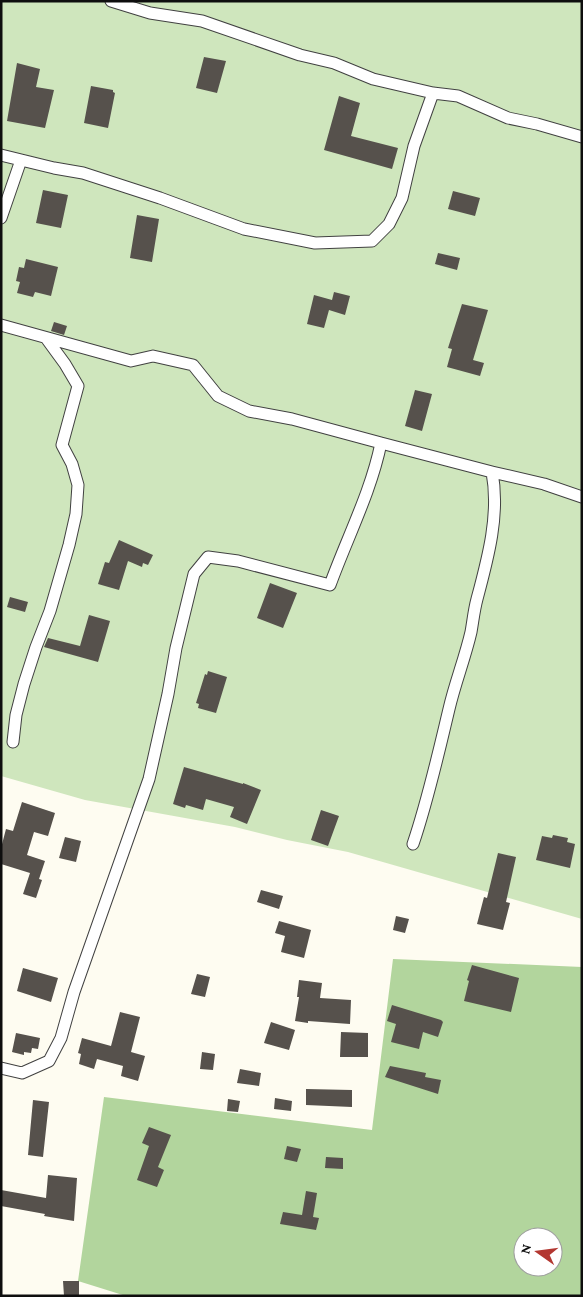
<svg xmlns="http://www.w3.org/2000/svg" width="583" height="1297" viewBox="0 0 583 1297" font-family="'Crimson Pro',serif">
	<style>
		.green { fill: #cfe6bd }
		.forest { fill: #b2d59d; fill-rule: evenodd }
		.building { fill: #56514c }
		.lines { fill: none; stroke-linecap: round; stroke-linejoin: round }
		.minor-casing { stroke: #414141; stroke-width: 13 }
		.minor { stroke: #fff; stroke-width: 11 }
	</style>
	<rect width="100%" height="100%" fill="#fefcf1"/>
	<path class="green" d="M1,1h581v918l-234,-67 -61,-12 -52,-13 -150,-27 -84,-24z"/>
	<path class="forest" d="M393,959l189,8v329h-456l-48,-15 26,-184 268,33zM523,1237h30v30h-30z"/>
	<path class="building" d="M204,57l22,4 -9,32 -21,-5z
		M17,63l23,6 -4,18 18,3 -9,38 -38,-7z
		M91,86l22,4v2l2,1 -7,35 -24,-5z
		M339,96l21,7 -9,33 47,12 -6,21 -68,-19z
		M43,190l25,5 -7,33 -25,-5z
		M453,191l27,7 -5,18 -27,-7z
		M137,215l22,4 -7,43 -22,-4z
		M438,253l22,5 -3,12 -22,-6z
		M26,259l32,8 -7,29 -16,-4 -2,5 -16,-4 3,-11 -4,-1 3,-14 5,1z
		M334,292l16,4 -5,19 -16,-5 -5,18 -17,-4 7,-29 18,5z
		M462,304l26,6 -15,50 11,3 -4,13 -33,-9 5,-18 -4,-1z
		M54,322l13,4 -3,9 -13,-4z
		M415,390l17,4 -10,37 -17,-5z
		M119,540l34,15 -5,10 -5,-2 -1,4 -14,-6 -9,29 -21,-6 7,-22 4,1z
		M270,583l27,10 -14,35 -26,-10z
		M10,597l18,5 -3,10 -18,-5z
		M89,615l21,6 -12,41 -54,-15 4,-9 32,8z
		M208,671l19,6 -11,36 -18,-5 1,-4 -3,-1 9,-29 2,1z
		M184,767l59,17v-1l18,7 -14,34 -17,-7 4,-10 -28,-8 -3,11 -17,-5 -1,3 -12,-4z
		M22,802l33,11 -7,23 -14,-4 -7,23 18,6 -6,18 3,1 -6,18 -13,-4 7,-21 -29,-9v-16l5,-19 7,2z
		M321,810l18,6 -11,30 -17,-6z
		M553,835l15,3 -1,4 8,2 -5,24 -34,-8 6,-24 10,2z
		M65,837l16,4 -5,21 -17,-4z
		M498,853l18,4 -10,45 4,1 -7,27 -26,-6 7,-27 3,1z
		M261,890l22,6 -4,13 -22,-7z
		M396,916l13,3 -4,14 -12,-3z
		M279,921l32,9 -7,28 -23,-6 4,-16 -10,-3z
		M472,965l47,13 -8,34 -47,-11 5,-20 -2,-1z
		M23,968l35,10 -7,24 -34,-11z
		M197,974l13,3 -5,20 -14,-3z
		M299,980l23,3 -2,15 31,2 -1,24 -42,-3v2l-13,-2 4,-24h-2z
		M392,1005l49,15 2,2 -5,15 -15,-5 -4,17 -28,-7 5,-18 -9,-3z
		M120,1012l20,5 -9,35 14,4 -7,25 -17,-5 2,-10 -26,-7 -3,10 -15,-5 2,-10 -3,-1 4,-15 29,8z
		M271,1022l24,8 -6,20 -25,-7z
		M341,1032l27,1v24h-28z
		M16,1033l24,5 -2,11 -6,-1 -1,5 -7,-1v3l-12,-3z
		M202,1052l13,2 -2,16 -13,-1z
		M390,1066l36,7 -1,4 16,3 -3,14 -53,-17z
		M240,1069l21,4 -2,13 -22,-3z
		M306,1089l46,1v17l-46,-2z
		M275,1098l17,3 -1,10 -17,-2z
		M228,1099l12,2 -2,11 -11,-1z
		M33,1100l16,2 -6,55 -15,-2z
		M149,1127l22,8 -13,32 6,3 -7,17 -20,-7 12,-34 -7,-3z
		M287,1146l14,3 -4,13 -13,-3z
		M326,1157l17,1v11l-18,-1z
		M48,1175l29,3 -3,43 -30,-5 1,-2 -44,-8v-16l45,8z
		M306,1191l11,2 -4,24 6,1 -3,12 -36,-6 3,-12 19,3z
		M63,1281h16v15h-15z"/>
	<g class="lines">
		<g class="minor-casing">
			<path id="minor" d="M111,1l39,12 52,8 98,34 34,8 39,16 60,14 25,3 50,22 29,6 45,13
				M1,155l53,13 29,5 77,25 84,31 71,14 57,-2 17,-17 13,-26 12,-52 19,-53
				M1,218l20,-58
				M1,325l130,36 22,-5 40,9 25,31 31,15 43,8 89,24c-10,49 -34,95 -51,142l-92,-24 -30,-4 -14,17 -18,74 -8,46 -19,85 -75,213 -13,46 -12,23 -27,12 -21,-5
				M381,443l111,29c8,42 -4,86 -15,127 -3,11 -4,22 -6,33 -6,26 -16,51 -22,77 -11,46 -21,91 -36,135
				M492,472l52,12 38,13
				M13,742l3,-27 8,-31 12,-37 14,-36 19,-66 7,-31 2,-29 -6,-21 -10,-19 16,-59 -13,-22 -19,-26"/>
		</g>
		<use href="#minor" class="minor"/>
	</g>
	<rect width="583" height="1297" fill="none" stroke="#0e0e0e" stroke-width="5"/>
	<g transform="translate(538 1252) rotate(284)"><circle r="24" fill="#ffffff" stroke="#9f9f9f"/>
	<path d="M0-4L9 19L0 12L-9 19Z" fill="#b33731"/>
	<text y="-8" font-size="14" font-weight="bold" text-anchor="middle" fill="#0e0e0e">N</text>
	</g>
</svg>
